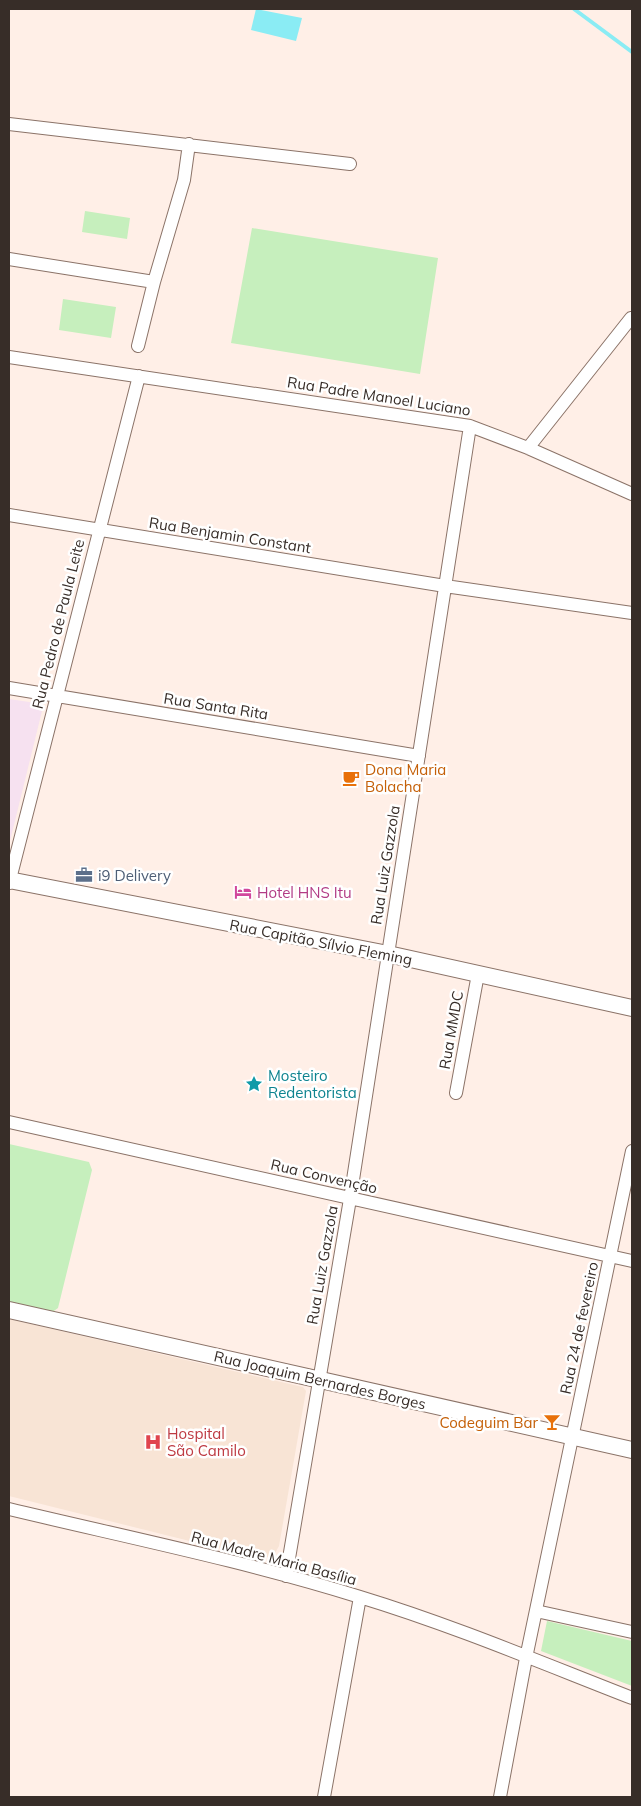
<svg xmlns="http://www.w3.org/2000/svg" width="641" height="1806" viewBox="0 0 641 1806" font-family="Mulish,sans-serif">
	<style>
		.education { fill: #f6e1f0 }
		.medical { fill: #f8e4d5 }
		.green { fill: #c6efbd }
		.water { fill: #8aecf4 }
		.lines { fill: none; stroke-linecap: round; stroke-linejoin: round }
		.stream { stroke: #8aecf4; stroke-width: 4 }
		.minor-casing { stroke: #8b7368; stroke-width: 14 }
		.major-casing { stroke: #8b7368; stroke-width: 18 }
		.minor { stroke: #fff; stroke-width: 12 }
		.major { stroke: #fff; stroke-width: 16 }
		.labels { text-anchor: middle; dominant-baseline: central; stroke-width: 5; stroke-linejoin: round; paint-order: stroke }
		.street-label { font-size: 15px; fill: #372d28; stroke: #fff }
		.food-label { font-size: 15px; fill: #c56008; stroke: #fff; text-anchor: start }
		.service-label { font-size: 15px; fill: #4e5e75; stroke: #fff; text-anchor: start }
		.hotel-label { font-size: 15px; fill: #b23c85; stroke: #fff; text-anchor: start }
		.culture-label { font-size: 15px; fill: #0d838f; stroke: #fff; text-anchor: start }
		.health-label { font-size: 15px; fill: #be3a42; stroke: #fff; text-anchor: start }
	</style>
	<rect width="100%" height="100%" fill="#ffefe7"/>
	<path class="education" d="M9,699l27,4 6,8 -33,134z"/>
	<path class="medical" d="M9,1319l294,68 3,4 -27,155 -5,9 -12,4 -253,-63z"/>
	<path class="green" d="M85,211l45,7 -3,21 -45,-7z
		M252,228l186,30 -18,116 -189,-31z
		M63,299l53,8 -5,31 -52,-8z
		M9,1144l80,18 3,8 -34,138 -7,5 -42,-9z
		M547,1621l85,20v45l-91,-35z"/>
	<path class="water" d="M256,9l46,9 -6,23 -45,-11z"/>
	<g class="lines">
		<path class="stream" d="M574,9l58,43"/>
		<g class="minor-casing">
			<path id="minor" d="M9,124l341,40
				M9,259l145,23
				M138,346l16,-64 30,-102 5,-36
				M9,357l461,69 58,22 104,46
				M528,448l103,-130
				M9,515l436,71 187,27
				M9,688l410,68
				M9,883l130,-507
				M456,1093l22,-119
				M9,1122l623,139
				M9,1509c117,28 236,52 351,88 92,28 182,66 272,101
				M286,1576l64,-377 120,-773
				M536,1611l96,21
				M324,1797l36,-200
				M500,1797l26,-139 106,-507"/>
		</g>
		<g class="major-casing">
			<path id="major" d="M9,880l379,74 244,54
				M9,1310l623,140"/>
		</g>
		<use href="#minor" class="minor"/>
		<use href="#major" class="major"/>
	</g>
	<defs>
		<g id="cafe-bare" transform="scale(1.35)"><path d="M-5.5-4.5H6V0H3Q3 3.5 0 3.5H-2.5Q-5.5 3.5-5.5 0ZM3-3.2v2h1.7v-2ZM-6 4.5H4V6H-6Z" fill="#e8710a" stroke="#fff" stroke-width="2.5" paint-order="stroke"/></g>
		<g id="office-bare" transform="scale(1.35)"><path d="M-6-3h4V-5.5h4V-3h4V5H-6ZM-1-4.5V-3h2v-1.5ZM-6 0V1H6V0Z" fill="#5c6f8a" stroke="#fff" stroke-width="2.5" paint-order="stroke"/></g>
		<g id="hotel-bare" transform="scale(1.35)"><path d="M-6-4.5h1.5V1H6V5H4.5V3h-9V5H-6ZM-4 0a1.8 1.8 0 1 1 3.6 0ZM.5 0V-2.5h3Q6-2.5 6 0Z" fill="#d1479c" stroke="#fff" stroke-width="2.5" paint-order="stroke"/></g>
		<g id="sight-bare" transform="scale(1.35)"><path d="M0-6L1.8-2.2L6-1.7L2.9 1.2L3.7 5.4L0 3.3L-3.7 5.4L-2.9 1.2L-6-1.7L-1.8-2.2Z" fill="#0f9aa8" stroke="#fff" stroke-width="2.5" paint-order="stroke"/></g>
		<g id="bar-bare" transform="scale(1.35)"><path d="M-6-5H6L.8 .8V4.5H3.5V6h-7V4.5H-.8V.8Z" fill="#e8710a" stroke="#fff" stroke-width="2.5" paint-order="stroke"/></g>
		<g id="hospital-bare" transform="scale(1.35)"><path d="M-5-5h3v3.5h4V-5h3V5h-3V1.5h-4V5h-3Z" fill="#e0444e" stroke="#fff" stroke-width="2.5" paint-order="stroke"/></g>
	</defs>
	<g fill-rule="evenodd">
		<use href="#cafe-bare" x="351" y="778"/>
		<use href="#office-bare" x="84" y="875"/>
		<use href="#hotel-bare" x="243" y="892"/>
		<use href="#sight-bare" x="254" y="1084"/>
		<use href="#bar-bare" x="552" y="1422"/>
		<use href="#hospital-bare" x="153" y="1442"/>
	</g>
	<g class="labels">
		<g class="street-label">
			<text transform="translate(379 396) rotate(9)">Rua Padre Manoel Luciano</text>
			<text transform="translate(230 535) rotate(9)">Rua Benjamin Constant</text>
			<text transform="translate(58 624) rotate(-76)">Rua Pedro de Paula Leite</text>
			<text transform="translate(216 706) rotate(9)">Rua Santa Rita</text>
			<text transform="translate(385 865) rotate(-81)">Rua Luiz Gazzola</text>
			<text transform="translate(321 942) rotate(11)">Rua Capitão Sílvio Fleming</text>
			<text transform="translate(451 1030) rotate(-80)">Rua MMDC</text>
			<text transform="translate(324 1176) rotate(13)">Rua Convenção</text>
			<text transform="translate(322 1265) rotate(-80)">Rua Luiz Gazzola</text>
			<text transform="translate(579 1328) rotate(-78)">Rua 24 de fevereiro</text>
			<text transform="translate(320 1380) rotate(13)">Rua Joaquim Bernardes Borges</text>
			<text transform="translate(274 1558) rotate(15)">Rua Madre Maria Basília</text>
		</g>
		<g class="food-label">
			<text x="365" y="769">Dona Maria<tspan x="365" dy="17">Bolacha</tspan></text>
			<text x="538" y="1422" text-anchor="end">Codeguim Bar</text>
		</g>
		<g class="service-label">
			<text x="98" y="875">i9 Delivery</text>
		</g>
		<g class="hotel-label">
			<text x="257" y="892">Hotel HNS Itu</text>
		</g>
		<g class="culture-label">
			<text x="268" y="1075">Mosteiro<tspan x="268" dy="17">Redentorista</tspan></text>
		</g>
		<g class="health-label">
			<text x="167" y="1433">Hospital<tspan x="167" dy="17">São Camilo</tspan></text>
		</g>
	</g>
	<rect width="641" height="1806" fill="none" stroke="#372d28" stroke-width="20"/>
</svg>
